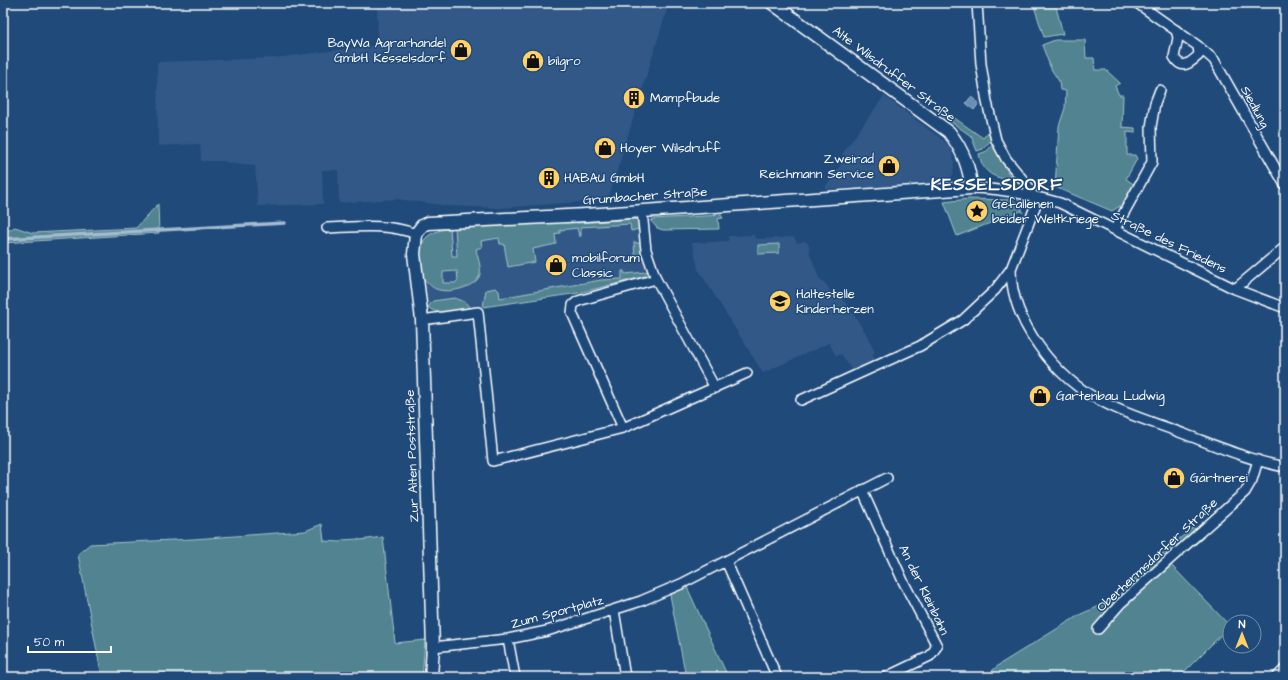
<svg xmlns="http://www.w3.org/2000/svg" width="1288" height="680" viewBox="0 0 1288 680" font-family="'Architects Daughter',sans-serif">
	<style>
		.built { fill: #305988 }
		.green { fill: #518490; stroke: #a8c2c8; fill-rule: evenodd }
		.water { fill: #698db4; stroke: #a5bbd2 }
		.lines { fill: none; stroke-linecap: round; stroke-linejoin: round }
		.stream { stroke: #a5bbd2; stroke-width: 3.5 }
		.street-casing { stroke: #fff; stroke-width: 12 }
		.secondary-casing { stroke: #fff; stroke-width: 15 }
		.street { stroke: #1f4a7a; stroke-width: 9 }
		.secondary { stroke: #1f4a7a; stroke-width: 12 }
		.labels { text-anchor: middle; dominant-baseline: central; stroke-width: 3; stroke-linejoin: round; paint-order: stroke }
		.poi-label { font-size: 13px; fill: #fff; stroke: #1f4a7a; text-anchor: start }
		.street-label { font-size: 13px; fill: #fff; stroke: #1f4a7a }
		.district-label { font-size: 17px; font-weight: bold; letter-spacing: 1px; fill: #fff; stroke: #1f4a7a }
	</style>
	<rect width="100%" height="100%" fill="#1f4a7a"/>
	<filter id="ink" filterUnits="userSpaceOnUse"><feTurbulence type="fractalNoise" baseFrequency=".025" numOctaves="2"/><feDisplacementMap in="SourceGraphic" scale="8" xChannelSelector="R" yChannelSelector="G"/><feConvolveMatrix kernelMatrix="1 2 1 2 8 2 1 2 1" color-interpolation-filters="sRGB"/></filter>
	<g filter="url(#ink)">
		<path class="built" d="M377,3h292l-61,197 -108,8 -52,-2 -51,-7 -58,4 -1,-33h-16l1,34 -65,2 -3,-40 -21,-2 -12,-3h-21l-1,-17 -42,2 -1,-84 117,-4 104,-13z
			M884,96l60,45 7,8 3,13 -1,13 -4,3 -8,2 1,4 -117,5 1,-3 20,-29 -4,-3z
			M636,219l3,8 4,30 7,13 -4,6 -67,17 -140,20 -7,-1 -7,-11 -4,-57 4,-6 8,-6 17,-4 126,-7 1,2z
			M754,235l1,4 39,-2 3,6 8,-2 4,4 1,9 9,24 8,7 4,8h6l12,14 19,30 7,15 -3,2 3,5 -23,11 -11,-16 -5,2 -7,-13 -66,30 -65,-104 -6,-26 36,-2v-5z"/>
		<path class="green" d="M1033,3h22l8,31 -19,3z
			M1055,40h30l1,18h8l1,12h11l14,13 -5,3 4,9h4l-1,32 13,1v5l-8,-1v23h8l2,4 -11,20 9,6 -13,20 -10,6 -57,-24 4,-61 6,-18 1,-17 -6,-1 -1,-9 -8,-12 -9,-24z
			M943,110l40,28 6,-7 2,9 -8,9 -6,2 -6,-15 -28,-20z
			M993,144l19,36c-19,-2 -29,-7 -33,-26l8,-3z
			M968,199l44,1 9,5 2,8 -2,-2 -64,25 -13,-34z
			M158,204l1,29 -156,10v-10l12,-6 18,6 103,-5z
			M721,215l2,3 -5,1 1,10 -56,1 -6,-2 -6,-7 2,-2z
			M636,219l3,4v6l-8,2 -1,-7 -49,3v9h-2l-2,-8 -17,2v3l-5,1 1,10 -23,5 2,13 -27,5 -4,-23h-4l-1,-6 -18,3 1,6 -6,2c1,7 7,21 3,28 -6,11 -31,17 -43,12 -5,-2 -10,-8 -14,-12 -3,-29 -6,-43 28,-49l2,28h5l-2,-29 121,-6 1,2zM457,271l1,9 -3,3h-12v-11z
			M634,242l7,2 2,13 -8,2z
			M779,244v9l-21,1v-9z
			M649,268v6l-3,2 -67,17 -96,14 3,-17 10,-2 3,3 1,7 101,-18 21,-1v-8h2l1,3 21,-2z
			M455,298l10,4 5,6c-13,2 -32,9 -42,-1l5,-6z
			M322,524l2,17 16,1 2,-2 16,-1 2,1 23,-3 12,106 30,-3 -3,37h-320l-24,-123 12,-10 103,-5 112,-8z
			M1193,527l11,10 -33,28 59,61 -51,51h-194l15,-13 81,-50 35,-15 14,-17z
			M687,587l41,90h-42l-16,-82z"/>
		<path class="water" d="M971,97l8,6 -5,7 -8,-7z"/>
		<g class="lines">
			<path class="stream" d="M3,239l282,-16"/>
			<g class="street-casing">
				<path id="street" d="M1137,3l61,43 1,9c-9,8 -17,16 -25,2l4,-19 -2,-8
					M1198,46l16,14 71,125
					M971,188c30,0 60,7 89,15l175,86 50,19
					M642,211l4,39 10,29
					M327,228c30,-1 60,-5 89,6
					M1115,229l37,-67 -1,-35 4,-24 5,-13
					M1011,269c0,53 45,110 92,133 26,14 56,22 84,33 32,12 65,26 98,32
					M1235,289l50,-42
					M422,320l56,-8 15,149 130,-33 124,-55
					M801,400l119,-54 43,-26 32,-30 16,-21 24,-62 -2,-11 -5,-10 -22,-27 -10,-19 -9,-38 -6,-38 -4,-61
					M623,428l-51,-115 1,-8 5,-4 78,-22 59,109
					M862,490l41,91 34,65 -7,10 -44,21
					M726,561l51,116
					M614,610l11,67
					M1098,629l22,-25 125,-112 7,-12 6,-20
					M508,639l7,38
					M433,647l75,-8 39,-8 94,-30 40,-17 206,-106
					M1277,677l8,-8"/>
			</g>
			<g class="secondary-casing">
				<path id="secondary" d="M431,677l2,-30 -11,-327 -8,-66 2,-20 6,-8 6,-3 158,-8 385,-27c-1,-22 -9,-39 -22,-56l-177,-129"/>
			</g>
			<use href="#street" class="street"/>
			<use href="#secondary" class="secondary"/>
		</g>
	</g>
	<defs>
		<g id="shop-disc" transform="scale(1.15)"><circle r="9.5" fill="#ffd166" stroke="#1f4a7a"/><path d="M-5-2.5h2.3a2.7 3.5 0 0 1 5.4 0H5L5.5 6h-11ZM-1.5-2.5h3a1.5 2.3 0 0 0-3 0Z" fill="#111"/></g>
		<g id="building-disc" transform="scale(1.15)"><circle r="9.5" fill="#ffd166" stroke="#1f4a7a"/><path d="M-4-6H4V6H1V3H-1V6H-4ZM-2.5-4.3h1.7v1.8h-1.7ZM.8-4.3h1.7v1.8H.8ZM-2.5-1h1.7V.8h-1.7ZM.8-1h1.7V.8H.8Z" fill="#111"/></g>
		<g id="sight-disc" transform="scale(1.15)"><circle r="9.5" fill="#ffd166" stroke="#1f4a7a"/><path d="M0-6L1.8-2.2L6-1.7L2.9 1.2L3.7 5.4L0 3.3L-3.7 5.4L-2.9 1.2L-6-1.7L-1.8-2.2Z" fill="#111"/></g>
		<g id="school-disc" transform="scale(1.15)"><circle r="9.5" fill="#ffd166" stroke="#1f4a7a"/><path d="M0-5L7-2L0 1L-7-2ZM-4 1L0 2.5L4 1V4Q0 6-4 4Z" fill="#111"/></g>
	</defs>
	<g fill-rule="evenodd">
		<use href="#shop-disc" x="461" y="50"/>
		<use href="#shop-disc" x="533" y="61"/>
		<use href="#building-disc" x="634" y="98"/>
		<use href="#shop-disc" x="605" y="148"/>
		<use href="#shop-disc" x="889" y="166"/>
		<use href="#building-disc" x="549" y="178"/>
		<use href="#sight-disc" x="977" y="211"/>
		<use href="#shop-disc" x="556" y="265"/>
		<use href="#school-disc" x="780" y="301"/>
		<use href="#shop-disc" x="1040" y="396"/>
		<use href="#shop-disc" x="1174" y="478"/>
	</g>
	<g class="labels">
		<g class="poi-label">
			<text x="446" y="43" text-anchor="end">BayWa Agrarhandel<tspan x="446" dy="15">GmbH Kesselsdorf</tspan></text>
			<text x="548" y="61">bilgro</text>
			<text x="650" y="98">Mampfbude</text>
			<text x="620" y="148">Hoyer Wilsdruff</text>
			<text x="874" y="159" text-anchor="end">Zweirad<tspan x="874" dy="15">Reichmann Service</tspan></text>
			<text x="564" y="178">HABAU GmbH</text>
			<text x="992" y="204">Gefallenen<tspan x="992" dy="15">beider Weltkriege</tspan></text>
			<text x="572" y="258">mobilforum<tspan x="572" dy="15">Classic</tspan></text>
			<text x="796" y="294">Haltestelle<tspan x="796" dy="15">Kinderherzen</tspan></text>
			<text x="1056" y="396">Gartenbau Ludwig</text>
			<text x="1190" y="478">Gärtnerei</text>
		</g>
		<g class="street-label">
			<text transform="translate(894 74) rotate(37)">Alte Wilsdruffer Straße</text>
			<text transform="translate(1255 107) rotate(61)">Siedlung</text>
			<text transform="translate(645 196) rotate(-4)">Grumbacher Straße</text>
			<text transform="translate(1169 242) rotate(26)">Straße des Friedens</text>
			<text transform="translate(412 456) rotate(-92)">Zur Alten Poststraße</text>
			<text transform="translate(1157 555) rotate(-43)">Oberhermsdorfer Straße</text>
			<text transform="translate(924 590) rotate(64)">An der Kleinbahn</text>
			<text transform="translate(557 612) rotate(-15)">Zum Sportplatz</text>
		</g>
		<g class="district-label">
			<text x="997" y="185">KESSELSDORF</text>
		</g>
	</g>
	<rect width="1288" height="680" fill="none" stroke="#1f4a7a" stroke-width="16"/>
	<rect x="8" y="8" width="1272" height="664" fill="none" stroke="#fff" stroke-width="1.5" filter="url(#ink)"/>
	<g transform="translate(1242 634)"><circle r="19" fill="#1f4a7a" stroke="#7992af"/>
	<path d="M0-3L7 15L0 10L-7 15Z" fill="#ffd166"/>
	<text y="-6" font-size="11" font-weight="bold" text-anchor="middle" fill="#ffffff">N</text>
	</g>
	<path d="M28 646v6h83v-6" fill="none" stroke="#ffffff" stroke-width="2"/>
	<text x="34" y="646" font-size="12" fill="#ffffff" stroke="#1f4a7a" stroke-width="3" paint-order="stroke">50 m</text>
</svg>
